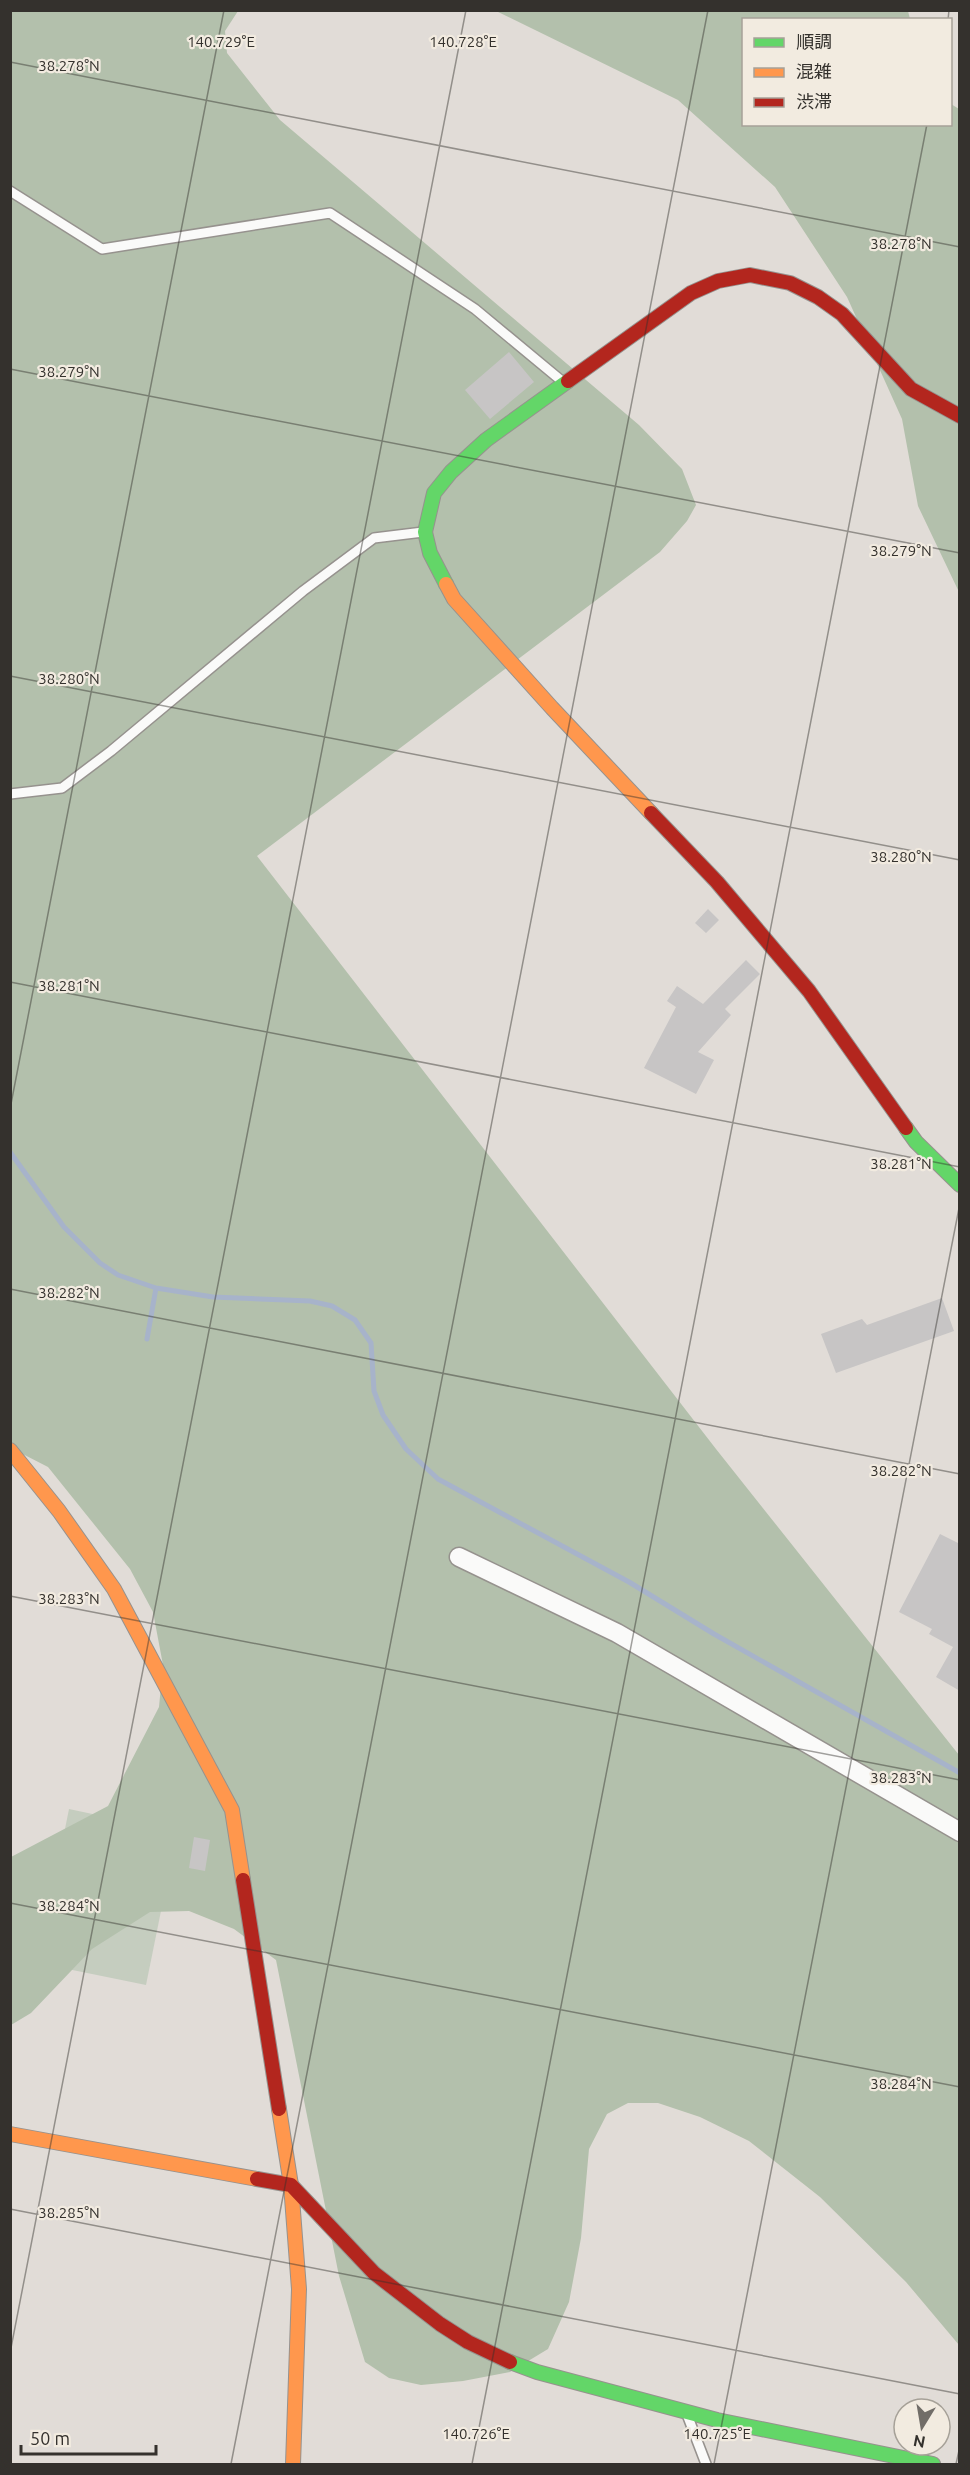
<svg xmlns="http://www.w3.org/2000/svg" width="970" height="2475" viewBox="0 0 970 2475" font-family="Ubuntu,'Noto Sans JP',sans-serif">
	<style>
		.green { fill: #c5cdbf }
		.forest { fill: #b3c0ac }
		.lines { fill: none; stroke-linecap: round; stroke-linejoin: round }
		.stream { stroke: #a7b3ca; stroke-width: 5 }
		.building { fill: #c7c5c5 }
		.lane-casing { stroke: #96928e; stroke-width: 12 }
		.street-casing { stroke: #96928e; stroke-width: 21 }
		.fast-casing { stroke: #96928e; stroke-width: 16 }
		.slow-casing { stroke: #96928e; stroke-width: 16 }
		.jam-casing { stroke: #96928e; stroke-width: 16 }
		.lane { stroke: #fafaf9; stroke-width: 9 }
		.street { stroke: #fafaf9; stroke-width: 18 }
		.fast { stroke: #63d668; stroke-width: 14 }
		.slow { stroke: #ff974d; stroke-width: 14 }
		.jam { stroke: #b3261e; stroke-width: 14 }
		.ticks { fill: none; stroke: #34312d; stroke-width: 1.5; stroke-opacity: 0.45 }
		.ticks-label { font-size: 15px; text-anchor: middle; fill: #34312d; stroke: #f2ebe0; stroke-width: 4.5; stroke-linejoin: round; paint-order: stroke }
	</style>
	<rect width="100%" height="100%" fill="#e1dcd7"/>
	<path class="green" d="M69,1809l108,23 -31,153 -108,-22z"/>
	<path class="forest" d="M11,11h227l-13,20 2,22 53,67 359,305 43,44 14,36 -9,16 -27,31 -403,304 459,593 243,306v590l-53,-63 -86,-85 -71,-56 -49,-24 -42,-14h-30l-21,11 -18,35 -8,89 -12,64 -21,47 -38,23 -47,9 -42,4 -32,-7 -24,-16 -26,-86 -63,-316 -42,-31 -45,-18 -39,1 -58,37 -61,64 -20,12v-168l97,-51 51,-99 4,-42 -10,-53 -23,-43 -82,-102 -37,-19z
		M496,11h412l2,8 -166,1v104h206l1,-20 8,5v483l-41,-86 -16,-87 -55,-122 -72,-110 -97,-87z"/>
	<g class="lines">
		<path class="stream" d="M10,1152l54,75 36,36 18,12 38,13 57,9 97,4 22,5 23,14 16,23 3,48 9,24 23,34 32,30 191,103 85,52 246,139
			M147,1339l9,-51"/>
	</g>
	<path class="building" d="M509,352l25,30 -44,37 -25,-29z
		M708,909l11,11 -13,13 -11,-10z
		M746,960l14,14 -35,35 6,6 -33,37 16,8 -18,34 -52,-26 32,-61 -9,-6 10,-15 26,18z
		M942,1298l12,33 -118,42 -15,-39 41,-15 5,6z
		M940,1534l20,10v147l-24,-14 17,-30 -24,-13 3,-5 -33,-17z
		M194,1837l16,3 -5,31 -16,-3z"/>
	<g class="lines">
		<g class="lane-casing">
			<path id="lane" d="M10,191l92,58 228,-36 145,96 88,73
				M10,794l52,-6 49,-37 192,-160 71,-53 49,-6
				M688,2417l18,47"/>
		</g>
		<g class="street-casing">
			<path id="street" d="M459,1557l158,76 343,199"/>
		</g>
		<g class="fast-casing">
			<path id="fast" d="M446,584l-16,-31 -5,-21 9,-39 17,-21 35,-32 82,-59
				M906,1128l10,14 44,43
				M510,2362l27,10 180,48 216,44"/>
		</g>
		<g class="slow-casing">
			<path id="slow" d="M446,584l8,15 98,109 99,105
				M10,1450l49,61 55,78 118,221 11,70
				M279,2109l12,76 8,104 -6,175
				M10,2134l247,45"/>
		</g>
		<g class="jam-casing">
			<path id="jam" d="M568,381l123,-88 27,-12 32,-6 40,8 28,14 24,17 69,75 49,27
				M651,813l66,69 92,109 97,137
				M243,1880l36,229
				M257,2179l34,6 83,88 66,51 28,18 42,20"/>
		</g>
		<use href="#lane" class="lane"/>
		<use href="#street" class="street"/>
		<use href="#fast" class="fast"/>
		<use href="#slow" class="slow"/>
		<use href="#jam" class="jam"/>
	</g>
	<path class="ticks" d="M948,20l1,-10M10,62l950,185M10,369l950,184M10,676l950,184M10,982l950,185M10,1109l214,-1099M10,1289l950,185M10,1596l950,184M10,1903l950,184M10,2209l950,185M10,2353l456,-2343M231,2464l477,-2454M472,2464l455,-2340M714,2464l246,-1261M956,2464l4,-18"/>
	<g class="ticks-label">
		<text x="221" y="47">140.729°E</text>
		<text x="463" y="47">140.728°E</text>
		<text x="69" y="71">38.278°N</text>
		<text x="901" y="249">38.278°N</text>
		<text x="69" y="377">38.279°N</text>
		<text x="901" y="556">38.279°N</text>
		<text x="69" y="684">38.280°N</text>
		<text x="901" y="862">38.280°N</text>
		<text x="69" y="991">38.281°N</text>
		<text x="901" y="1169">38.281°N</text>
		<text x="69" y="1298">38.282°N</text>
		<text x="901" y="1476">38.282°N</text>
		<text x="69" y="1604">38.283°N</text>
		<text x="901" y="1783">38.283°N</text>
		<text x="69" y="1911">38.284°N</text>
		<text x="901" y="2089">38.284°N</text>
		<text x="69" y="2218">38.285°N</text>
		<text x="476" y="2439">140.726°E</text>
		<text x="717" y="2439">140.725°E</text>
	</g>
	<rect width="970" height="2475" fill="none" stroke="#34312d" stroke-width="24"/>
	<rect x="742" y="18" width="210" height="108" fill="#f2ebe0" stroke="#a6a198" stroke-width="1.5"/>
	<rect x="754" y="38" width="30" height="9" fill="#63d668" stroke="#a6a198" stroke-width="1.5"/>
	<text x="796" y="48" font-size="18" fill="#34312d">順調</text>
	<rect x="754" y="68" width="30" height="9" fill="#ff974d" stroke="#a6a198" stroke-width="1.5"/>
	<text x="796" y="78" font-size="18" fill="#34312d">混雑</text>
	<rect x="754" y="98" width="30" height="9" fill="#b3261e" stroke="#a6a198" stroke-width="1.5"/>
	<text x="796" y="108" font-size="18" fill="#34312d">渋滞</text>
	<g transform="translate(922 2427) rotate(191)"><circle r="28" fill="#f2ebe0" stroke="#a6a198" stroke-width="1.5"/>
	<path d="M0-4.5L10 22L0 15L-10 22Z" fill="#716d68"/>
	<text y="-9" font-size="16" font-weight="bold" text-anchor="middle" fill="#34312d">N</text>
	</g>
	<path d="M21 2445v9h135v-9" fill="none" stroke="#34312d" stroke-width="3"/>
	<text x="30" y="2445" font-size="18" fill="#34312d" stroke="#f2ebe0" stroke-width="4.5" paint-order="stroke">50 m</text>
</svg>
